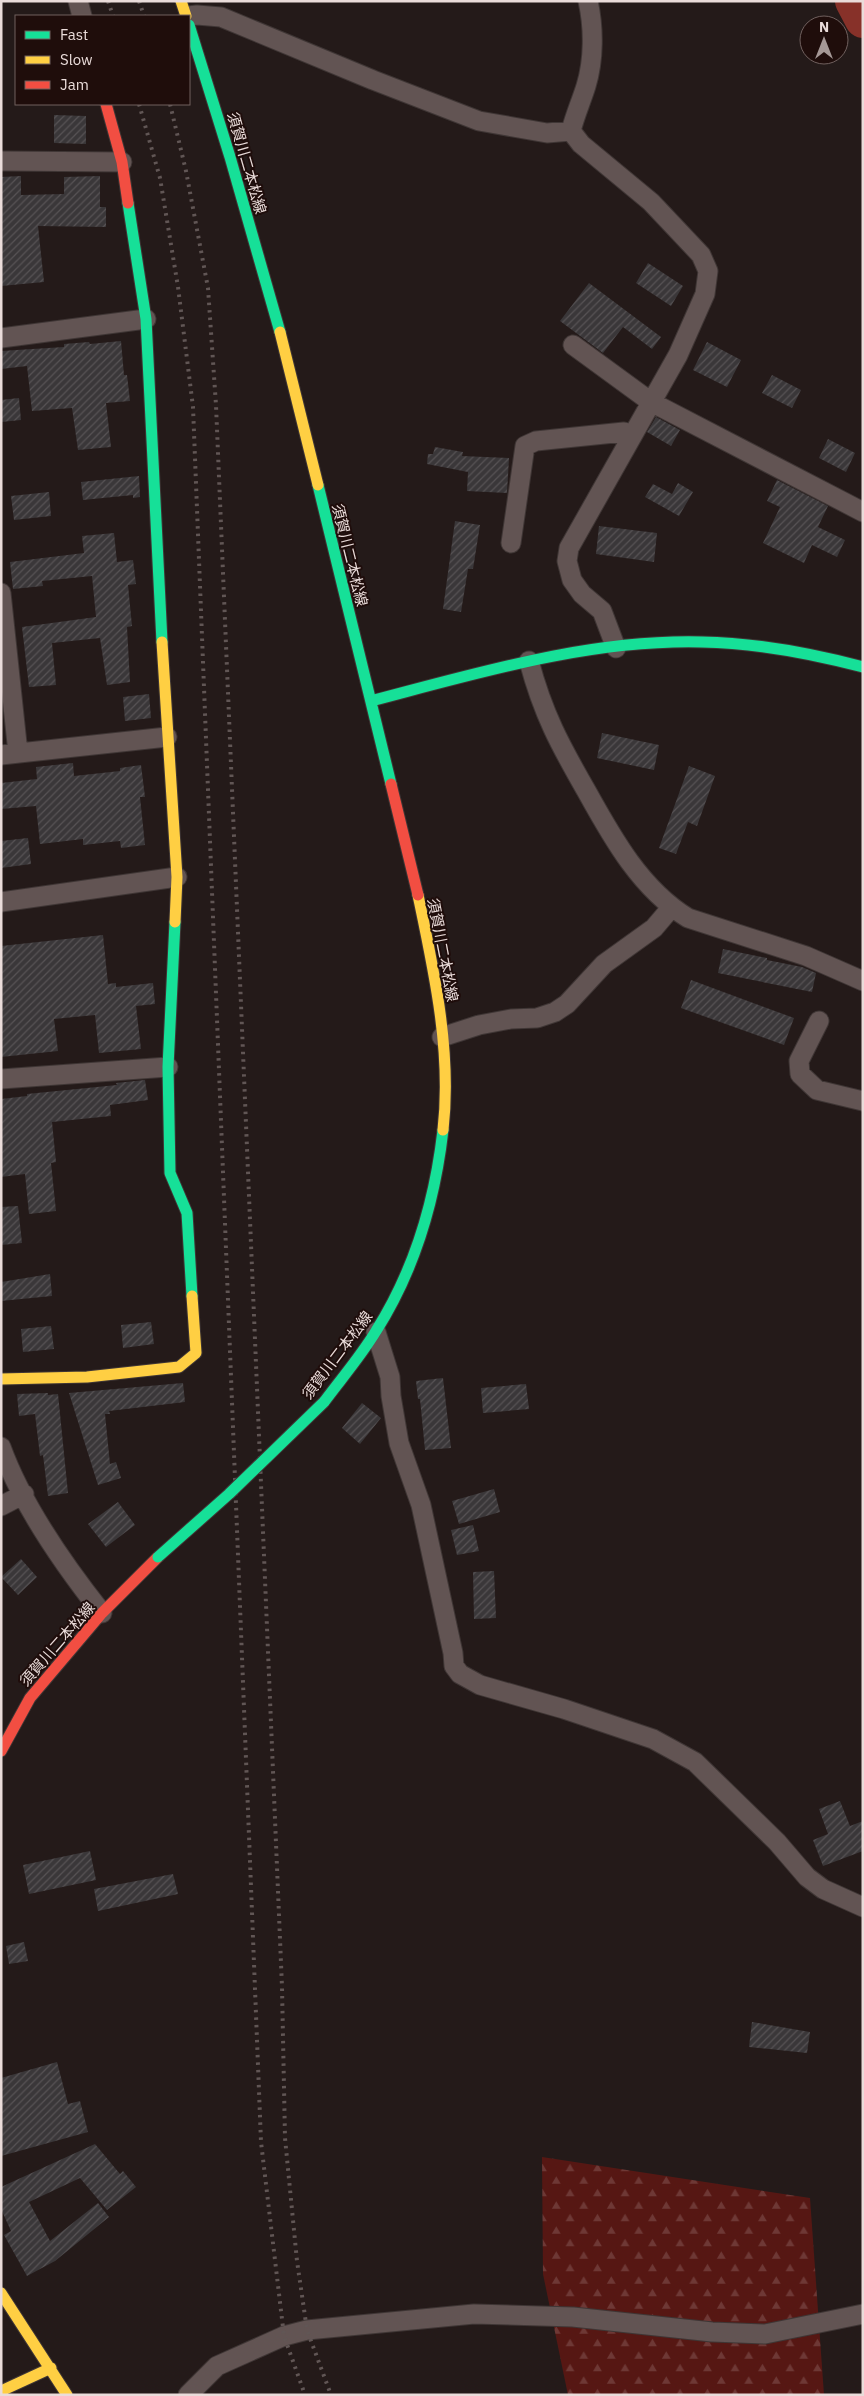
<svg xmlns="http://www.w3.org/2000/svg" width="864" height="2396" viewBox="0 0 864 2396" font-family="'IBM Plex Sans','Noto Sans JP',sans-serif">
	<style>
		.forest { fill: url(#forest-firs) }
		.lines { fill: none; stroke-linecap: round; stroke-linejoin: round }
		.river { stroke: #873129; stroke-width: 36 }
		.building { fill: url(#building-hatch) }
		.street-casing { stroke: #3f3635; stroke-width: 21 }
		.fast-casing { stroke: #3f3635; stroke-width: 13 }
		.slow-casing { stroke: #3f3635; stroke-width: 13 }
		.jam-casing { stroke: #3f3635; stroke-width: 13 }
		.street { stroke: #625453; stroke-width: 19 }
		.fast { stroke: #16e098; stroke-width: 11 }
		.slow { stroke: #ffcf43; stroke-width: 11 }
		.jam { stroke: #f24e42; stroke-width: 11 }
		.rail { stroke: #615655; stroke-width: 4; stroke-dasharray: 2.5 5; stroke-linecap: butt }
		.fast-bridge-casing { stroke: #3f3635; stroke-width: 13; stroke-linecap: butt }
		.fast-bridge { stroke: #16e098; stroke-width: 11 }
		.labels { text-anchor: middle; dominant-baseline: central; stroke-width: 4; stroke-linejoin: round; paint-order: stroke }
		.street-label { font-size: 15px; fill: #eadcda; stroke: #1f0d0b }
	</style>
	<defs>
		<pattern id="forest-firs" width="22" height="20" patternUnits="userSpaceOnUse" patternTransform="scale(1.25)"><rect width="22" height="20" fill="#561713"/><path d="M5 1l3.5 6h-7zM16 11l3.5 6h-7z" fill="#6e3835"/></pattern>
		<pattern id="building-hatch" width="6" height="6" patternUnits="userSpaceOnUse" patternTransform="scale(1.25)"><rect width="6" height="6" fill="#3a3739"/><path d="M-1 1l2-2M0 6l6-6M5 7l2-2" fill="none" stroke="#575355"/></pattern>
	</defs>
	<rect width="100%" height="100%" fill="#241a19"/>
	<path class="forest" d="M542,2157l268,41 14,197h-256l-25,-121z"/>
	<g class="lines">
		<path class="river" d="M853,1l10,19"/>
	</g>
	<path class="building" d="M54,115l32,1v28l-32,-1z
		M21,176v19l43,-1v-17l36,-1v31h6v20l-68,-1 6,56 -43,4v-109z
		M648,263l35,23 -12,20 -35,-23z
		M589,283l72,54 -9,12 -29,-22 -20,26 -43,-32z
		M121,341l3,34h3l3,26 -24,2 5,44 -33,3 -6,-42 -40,3 -5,-45 -26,3v-18l63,-4v-3l25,-2 1,2z
		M707,342l34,18 -14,27 -34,-17z
		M772,375l29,15 -9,18 -30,-15z
		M19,398l2,22 -20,2v-22z
		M656,417l24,13 -9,16 -24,-14z
		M828,439l27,14 -9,19 -27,-14z
		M435,447l28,5 -1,4 47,2 -2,35 -40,-2 1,-19 -41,-8 1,-10h5z
		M139,476l1,21 -7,1v-3l-50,5 -2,-18z
		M777,480l51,26 -10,21 27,13 -8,17 -25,-12 -8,18 -41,-20 17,-36 -13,-6z
		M678,483l15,9 -14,24 -34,-19 8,-13 19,10z
		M49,492l2,24 -37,4 -3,-24z
		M455,521l25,4 -7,44h-5l-7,43 -18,-3z
		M599,526l58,7 -3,29 -58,-8z
		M114,533l3,29 16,-2 3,24 -8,1 4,41 -5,1 3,55 -23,3 -7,-47 -48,5 4,42 -27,2 -7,-60 74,-10 -4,-41 -50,5 1,5 -30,3 -3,-27 74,-9 -2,-17z
		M149,694l2,24 -26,3 -2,-24z
		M602,733l57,12 -5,25 -57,-12z
		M73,763l1,13 46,-5v-3l21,-3 4,32h-5l5,48 -24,3 -1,-7 -37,4v-6l-43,5 -4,-38 -35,3v-26l36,-4 -1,-12z
		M689,766l26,10 -18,50 -9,-4 -12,32 -17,-6z
		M28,838l3,26 -30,4v-27z
		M103,935l5,49 8,-1v4l37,-4 2,21 -19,2 5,43 -42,4 -4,-38 -41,4 4,32 -57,6v-111z
		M723,949l44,9v2l35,7 14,6 -4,19 -94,-19z
		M691,980l103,38 -10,27 -103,-37z
		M145,1080l3,20 -38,5 1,11 -59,6 4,40 -5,1 5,48 -27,3 -4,-40 -24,3v-78l26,-3v-2l90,-9 -1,-2z
		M18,1206l4,37 -21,2v-38z
		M50,1274l2,22 -51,5v-19z
		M151,1322l3,22 -31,4 -2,-23z
		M51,1326l3,23 -31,3 -2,-23z
		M443,1378l8,70 -26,2 -5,-51h-2l-2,-18z
		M183,1383l2,19 -76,9 1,3h-5l5,50 6,-2 5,16 -23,7 -29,-92z
		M526,1384l3,25 -46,4 -2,-25z
		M48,1393v2l10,-1 10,99 -20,3 -5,-41 -3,1 -5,-42 -16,2 -2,-22z
		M362,1403l19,15 -21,26 -18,-16z
		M494,1489l6,23 -41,12 -7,-23z
		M118,1502l17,23 -29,22 -18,-23z
		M473,1525l6,26 -22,4 -6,-25z
		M21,1559l16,18 -19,18 -17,-18z
		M494,1571l2,47 -22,1 -1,-47z
		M840,1801l10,25 13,-5v30l-40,15 -10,-26 15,-6 -9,-25z
		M90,1851l6,29 -67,14 -6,-29z
		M173,1874l5,20 -80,17 -4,-22z
		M24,1942l4,19 -19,3 -3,-18z
		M752,2022l58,10 -3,21 -58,-6z
		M57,2062l11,42 12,-3 8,31 -87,24v-78z
		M95,2144l25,30 3,-3 13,16 -29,23 -27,-32 -51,24 21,39 48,-38 11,14 -54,44 -28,15 -23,-41 7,-4 -10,-22v-22z"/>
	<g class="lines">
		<g class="street-casing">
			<path id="street" d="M78,1l4,15
				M588,1c6,27 6,59 -2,85 -5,16 -11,29 -15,45l10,13 70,58 50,53 7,16 -3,23 -27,61 -109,193 -2,13 5,19 10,14 20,17 14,37
				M189,16l8,-1 24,2 152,63 106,41 68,12 24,-2
				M1,161l121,1
				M1,338l145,-19
				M573,345l78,57 212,110
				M511,543l14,-97 11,-5 88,-9 8,3
				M1,593l17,160
				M529,661c14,53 31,84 58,131 26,47 54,97 101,126l118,38 57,25
				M1,755l166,-18
				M1,902l176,-25
				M819,1021l-20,40 1,13 17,16 46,11
				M442,1037l37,-12 32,-6 26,-1 18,-6 12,-8 37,-40 50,-36 17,-20
				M1,1079l167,-12
				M376,1332l14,45 1,19 8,47 22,62 32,148 1,13 6,8 20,11 84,24 89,30 42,23 82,80 30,35 16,12 40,18
				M1,1447c21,58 63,118 101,166
				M1,1506l23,-12
				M188,2395l29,-29 67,-30 23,-6 167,-16 99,3 139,15 53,2 98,-20"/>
		</g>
		<g class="fast-casing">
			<path id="fast" d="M189,25l41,132 50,175
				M128,203l18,116 16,323
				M318,485l73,299
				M371,701c107,-28 219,-62 331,-59 55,1 108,11 161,25
				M175,922l-7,145 2,106 17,40 5,83
				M324,1402c17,-23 37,-46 52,-71 38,-60 59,-131 67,-201"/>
		</g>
		<g class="slow-casing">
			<path id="slow" d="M181,1l5,15
				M280,332l38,153
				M162,642l15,235 -2,45
				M418,895c16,76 34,157 25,235
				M1,1379l86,-2 92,-10 17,-14 -4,-57
				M1,2293l66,102
				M1,2391l50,-23"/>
		</g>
		<g class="jam-casing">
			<path id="jam" d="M106,104l16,58 6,41
				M391,784l27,111
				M1,1751l29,-53 72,-85 56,-56"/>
		</g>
		<use href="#street" class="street"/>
		<use href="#fast" class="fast"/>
		<use href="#slow" class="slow"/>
		<use href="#jam" class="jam"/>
		<path class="rail" d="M108,1l5,15
			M139,1l5,15
			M139,104l21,74 18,109 15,120 68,1735 23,194 21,59
			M170,104l16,67 22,117 8,117 66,1582 3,151 12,123 10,69 24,65"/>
		<g class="fast-bridge-casing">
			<path id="fast-bridge" d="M158,1557l71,-63 95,-92"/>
		</g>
		<use href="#fast-bridge" class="fast-bridge"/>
	</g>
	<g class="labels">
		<g class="street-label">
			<text transform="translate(247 163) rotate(74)">須賀川二本松線</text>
			<text transform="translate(350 555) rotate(76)">須賀川二本松線</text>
			<text transform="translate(443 950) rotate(79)">須賀川二本松線</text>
			<text transform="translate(337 1355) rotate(-53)">須賀川二本松線</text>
			<text transform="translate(57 1644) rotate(-49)">須賀川二本松線</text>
		</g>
	</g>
	<rect width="864" height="2396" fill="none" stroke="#eadcda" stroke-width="5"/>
	<rect x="15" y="15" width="175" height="90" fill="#1f0d0b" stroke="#70605e"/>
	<rect x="25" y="31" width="25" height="8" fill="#16e098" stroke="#70605e"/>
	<text x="60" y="40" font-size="15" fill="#eadcda">Fast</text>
	<rect x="25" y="56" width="25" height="8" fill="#ffcf43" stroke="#70605e"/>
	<text x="60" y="65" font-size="15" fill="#eadcda">Slow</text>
	<rect x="25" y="81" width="25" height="8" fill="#f24e42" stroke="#70605e"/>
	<text x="60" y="90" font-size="15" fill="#eadcda">Jam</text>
	<g transform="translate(824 40)"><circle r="24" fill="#1f0d0b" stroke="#70605e"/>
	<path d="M0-4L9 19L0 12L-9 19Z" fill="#a59896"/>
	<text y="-8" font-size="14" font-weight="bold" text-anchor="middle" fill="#eadcda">N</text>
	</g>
</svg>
